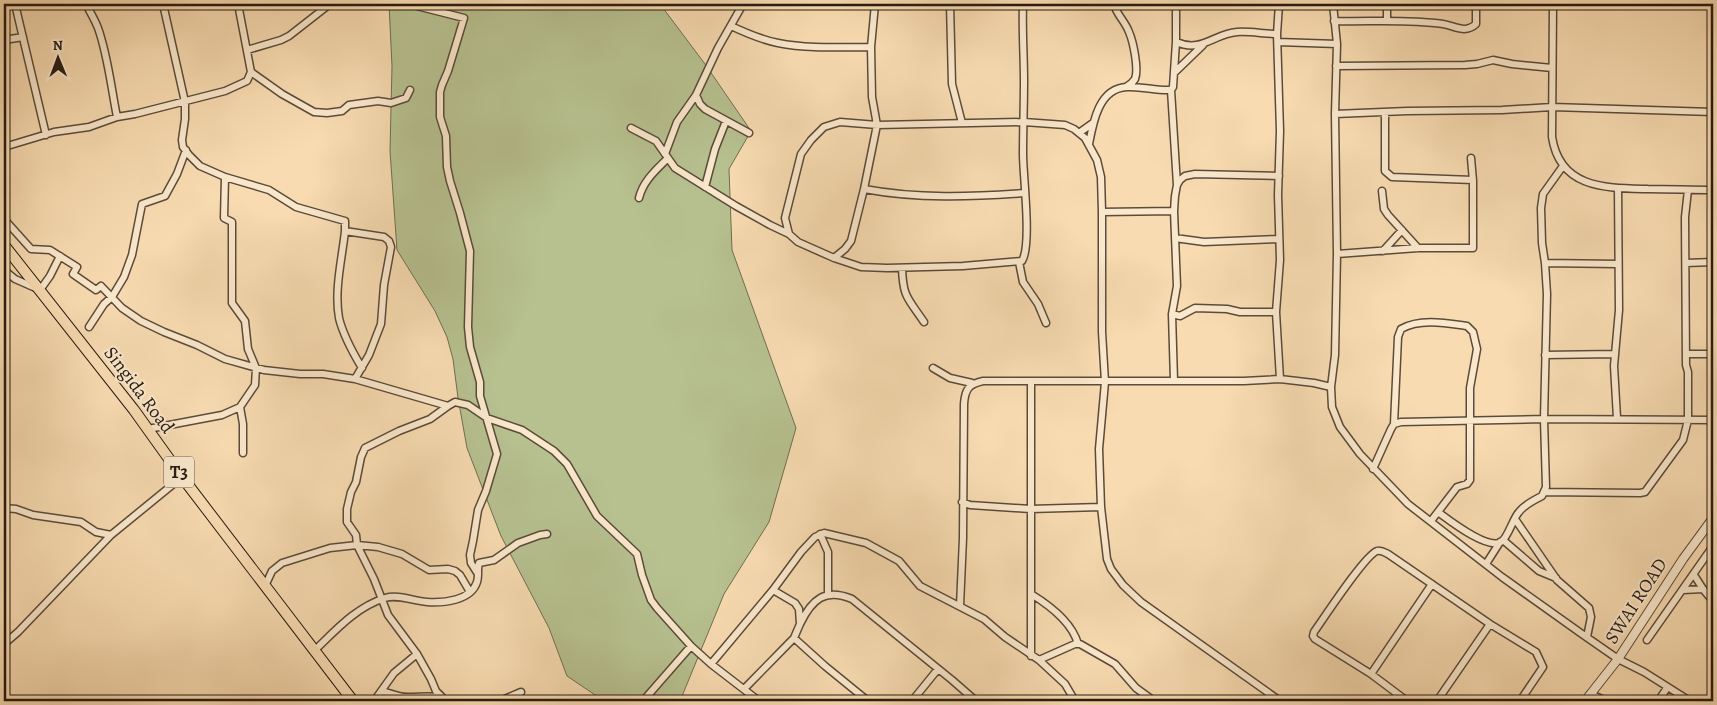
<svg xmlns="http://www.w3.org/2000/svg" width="1717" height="705" viewBox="0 0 1717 705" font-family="Alegreya,serif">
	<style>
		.green { fill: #b7c190; stroke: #6f6e52 }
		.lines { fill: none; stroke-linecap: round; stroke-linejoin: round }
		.minor-casing { stroke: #5b4b3a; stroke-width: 9 }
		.tertiary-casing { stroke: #5b4b3a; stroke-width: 10 }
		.trunk-casing { stroke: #271b13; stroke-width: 12 }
		.minor { stroke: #fae8cc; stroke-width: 6 }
		.tertiary { stroke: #fae8cc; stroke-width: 8 }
		.trunk { stroke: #f8dbb1; stroke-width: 10 }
		.labels { text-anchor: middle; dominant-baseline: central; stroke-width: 4; stroke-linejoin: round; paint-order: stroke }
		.shield { fill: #fae8cc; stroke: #66584a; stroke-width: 1 }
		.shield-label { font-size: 18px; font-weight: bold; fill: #271b13 }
		.street-label { font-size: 19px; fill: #271b13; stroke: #fae8cc }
	</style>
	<rect width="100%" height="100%" fill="#f8dbb1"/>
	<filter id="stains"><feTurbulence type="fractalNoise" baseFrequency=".004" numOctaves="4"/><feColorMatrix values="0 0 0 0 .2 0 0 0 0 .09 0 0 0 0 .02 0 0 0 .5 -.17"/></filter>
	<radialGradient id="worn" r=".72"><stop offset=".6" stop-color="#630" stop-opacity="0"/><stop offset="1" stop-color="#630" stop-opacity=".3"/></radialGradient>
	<path class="green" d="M389,4h271l45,60 46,67 -22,38 3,81 64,178 -27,94 -45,72 -44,107h-76l-37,-25 -18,-48 -48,-92 -34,-88 -9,-50 -5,-39 -6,-22 -12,-26 -38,-61 -7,-99 2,-85z"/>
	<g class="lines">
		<g class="minor-casing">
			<path id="minor" d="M15,4l31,131
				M86,4c4,8 9,16 12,24 10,28 13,59 19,89
				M163,4l22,98v17l-3,21 1,7 6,8 11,11 25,11 44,13 27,17 49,14v10c-3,28 -11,59 -6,87 4,17 14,35 23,50
				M409,4l55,14 -16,53 -6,14 -2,7v25l6,19 1,31 3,14 10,32 10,38 -2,76 2,20 10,35v14l17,58 -11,37 -8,19 -5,31 -3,14 1,8 7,11
				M743,4l-25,44 -22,47 4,9 5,5 44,24
				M950,4l2,80 10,39
				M1023,4c-1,26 1,51 1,77 0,24 -1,49 -1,73 0,22 9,91 -1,107l-59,5 -76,2 -26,-1 -27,-9 -36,-16 -9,-8 -4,-16 16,-64 10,-14 13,-13 16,-5 37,3 147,-3 41,3 9,4 11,9 12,22 4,17 1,35v120l3,50 -6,67 2,58 6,52 4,10 12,16 18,17 139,99
				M1114,4c2,10 11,17 15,28 4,9 10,37 6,47 -2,3 -5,6 -9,8
				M1279,4l-2,30 3,97 -2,64 2,65 -4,52 4,67
				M1333,4l4,40 -2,70 2,140 -2,101 -4,32 1,20 8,20 20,27 48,50 94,73 80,57 36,25 26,13 46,29
				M1387,4v16
				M1553,4l-1,133c8,52 54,51 96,52 22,0 44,1 65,1
				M1334,21c36,1 73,-2 109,3 12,2 22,10 33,0v-20
				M731,26c15,7 31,14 47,17 30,6 62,4 93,4
				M4,40l19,-3
				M1176,42c26,11 37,-8 61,-10 12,-1 28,2 40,2
				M1278,42l59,2
				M247,50l34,-10 8,-4 41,-32
				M1336,66l129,-1 12,-1 16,-4 19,4 40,4
				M251,72l31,22 32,18 13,1 15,-2 7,-6 29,-4 13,2 15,-5 4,-8
				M1174,73l29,-28
				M1171,90l6,95
				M1385,112v59l7,6 81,3
				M1335,114l72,-3 95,-1 50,-3 161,5
				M631,128l25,13 19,27 61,38 34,19 19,9
				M1079,133l14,-10
				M1089,144c4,-22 10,-56 38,-57 15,-1 29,4 44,3l2,-3 3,-45v-38
				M4,147l50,-15 35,-5 28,-10 18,-3 90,-23 22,-10 4,-9 -13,-68
				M665,154l12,-32 19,-27
				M705,187l10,-38 11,-28
				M864,189c54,10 107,8 161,4
				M1382,191l2,18 4,6 30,33
				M639,198c4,-17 17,-28 29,-40
				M1102,212l72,-1
				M4,219l27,30 19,1 27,17 -4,7 23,16 5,-4 21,22 19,13 23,11 33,13 28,14 39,11 36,4h23l32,5 93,27 7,-4 13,3 19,13 35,12 32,21 13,13 30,52 40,38 5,21 9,25 6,8 34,38 20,18 48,37
				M345,231l39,6 5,4 2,6 -7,38 -3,39 -12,31 -14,24
				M1175,238l29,4 75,-3
				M1383,251l19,-21
				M1337,254l81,-6h55v-67l-2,-23
				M834,258l11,-9 6,-8 13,-52 13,-64 -5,-28 -1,-50 4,-43
				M1019,262l4,20 15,22 8,19
				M1545,263l73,1
				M1686,263l27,-1
				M902,268c1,30 6,30 22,54
				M4,270l11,9 25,11 10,-14 10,-20
				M1172,314l8,2 15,-8 32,1 13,3h36
				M89,327l15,-23 8,-7 12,-20 8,-22 10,-51 23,-8 12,-22 9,-24
				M1686,354h27
				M1545,355l70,-1
				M933,368l17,10 22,5
				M1174,381l-2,-67 5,-28 -3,-75 1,-15 2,-11 3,-5 5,-4 10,-2 84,2
				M240,407l3,17v29
				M1617,418l-3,-52 5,-56 -1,-122
				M1394,424l4,-87 3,-8c19,-11 45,-6 66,-3l6,6 4,17 -7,39v92l-3,4 -10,3 -26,34
				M148,429l74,-14 18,-8 15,-22 1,-17 -8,-19 -3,-28 -13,-18v-81l-8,-4 1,-41
				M1373,469l18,-40 3,-5 7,-2 143,-3 169,1
				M1544,492l96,1 5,-1 38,-52 5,-20v-48l-2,-7 -1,-148 3,-27
				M962,502l8,3 60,4 71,-2
				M4,508l12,1 17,6 48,7 15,10 15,3
				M1438,512c11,8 49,38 63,30 7,-4 12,-24 18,-30 5,-7 15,-12 23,-16l4,-9 -2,-68 3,-125 -2,-31 -3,-20 -1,-35 2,-14 20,-28
				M1515,519l42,61 32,28 2,9 -4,20
				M820,534l8,18v42
				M1503,540l36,31 17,7
				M1486,564l14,-22
				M1694,575l9,14 10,12
				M265,586l7,-15 10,-8 48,-15 27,-3 21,2 24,7 27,16 19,-1 7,2 5,4 10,17
				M1683,590l20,-1
				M1031,594c18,11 41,28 47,50
				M960,606l3,-68 1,-134c1,-15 5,-20 19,-23h261l36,-2 34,4 17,4
				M800,624c12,-25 25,-36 52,-25l100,81 24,21
				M794,638l31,28 43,35
				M1647,640l66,-94
				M4,644l14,-12 93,-97 71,-58
				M314,651c21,-20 42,-44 71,-53 13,-4 28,3 42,4 16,1 44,-1 50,-20 2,-6 0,-13 2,-19l15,-3 24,-17 22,-8 7,-1
				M1031,656v-274
				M1039,660l36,-16h5l35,20 21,24 18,13
				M711,664l62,-74 28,-38 14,-15 9,-4 42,10 33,18 21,25 64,33 21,18 34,23 26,24 10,17
				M1371,674l61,-90
				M744,689l50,-51 6,-14 -1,-15 -4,-6 -22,-13
				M382,691c8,2 18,7 27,6 15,0 26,-3 40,4
				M1590,694l17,7
				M442,697l-6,-6 -5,-12 -14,-25 -29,-39 -14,-36 -17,-34 -1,-10 -9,-13v-13l4,-17 5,-10 5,-25 4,-9 34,-17 31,-12 18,-13
				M374,701l20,-28 23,-19
				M500,701l21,-9
				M643,701l48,-55
				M912,701l26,-32
				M1407,701l-36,-27 -56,-35 -2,-3 1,-4c10,-14 51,-77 63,-81 4,-1 7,1 11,3l102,70 46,28 7,15 -23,34
				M1437,701l53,-77
				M1658,701l9,-13"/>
		</g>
		<g class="tertiary-casing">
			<path id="tertiary" d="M1585,701l33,-42 65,-100 30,-41"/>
		</g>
		<g class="trunk-casing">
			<path id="trunk" d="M4,245l130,165 48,67 171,224"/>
		</g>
		<use href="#minor" class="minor"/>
		<use href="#tertiary" class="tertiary"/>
		<use href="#trunk" class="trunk"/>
	</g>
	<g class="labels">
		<rect class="shield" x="164" y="456.5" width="30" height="31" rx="4"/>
		<g class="shield-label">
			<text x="179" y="472">T3</text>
		</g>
		<g class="street-label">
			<text transform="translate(139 390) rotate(53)">Singida Road</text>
			<text transform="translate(1636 601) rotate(-57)">SWAI ROAD</text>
		</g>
	</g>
	<rect width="1717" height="705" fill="none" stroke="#f8dbb1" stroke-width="20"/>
	<rect x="5" y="5" width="1707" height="695" fill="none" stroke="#271b13" stroke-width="2.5"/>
	<rect x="10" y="10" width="1697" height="685" fill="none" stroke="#271b13"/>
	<g transform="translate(58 58) rotate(359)" stroke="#fae8cc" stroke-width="4" paint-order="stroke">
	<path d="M0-4L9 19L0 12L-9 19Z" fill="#271b13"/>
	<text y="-8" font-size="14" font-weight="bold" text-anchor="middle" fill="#271b13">N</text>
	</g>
	<rect width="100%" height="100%" filter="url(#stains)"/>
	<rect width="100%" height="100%" fill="url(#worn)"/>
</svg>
